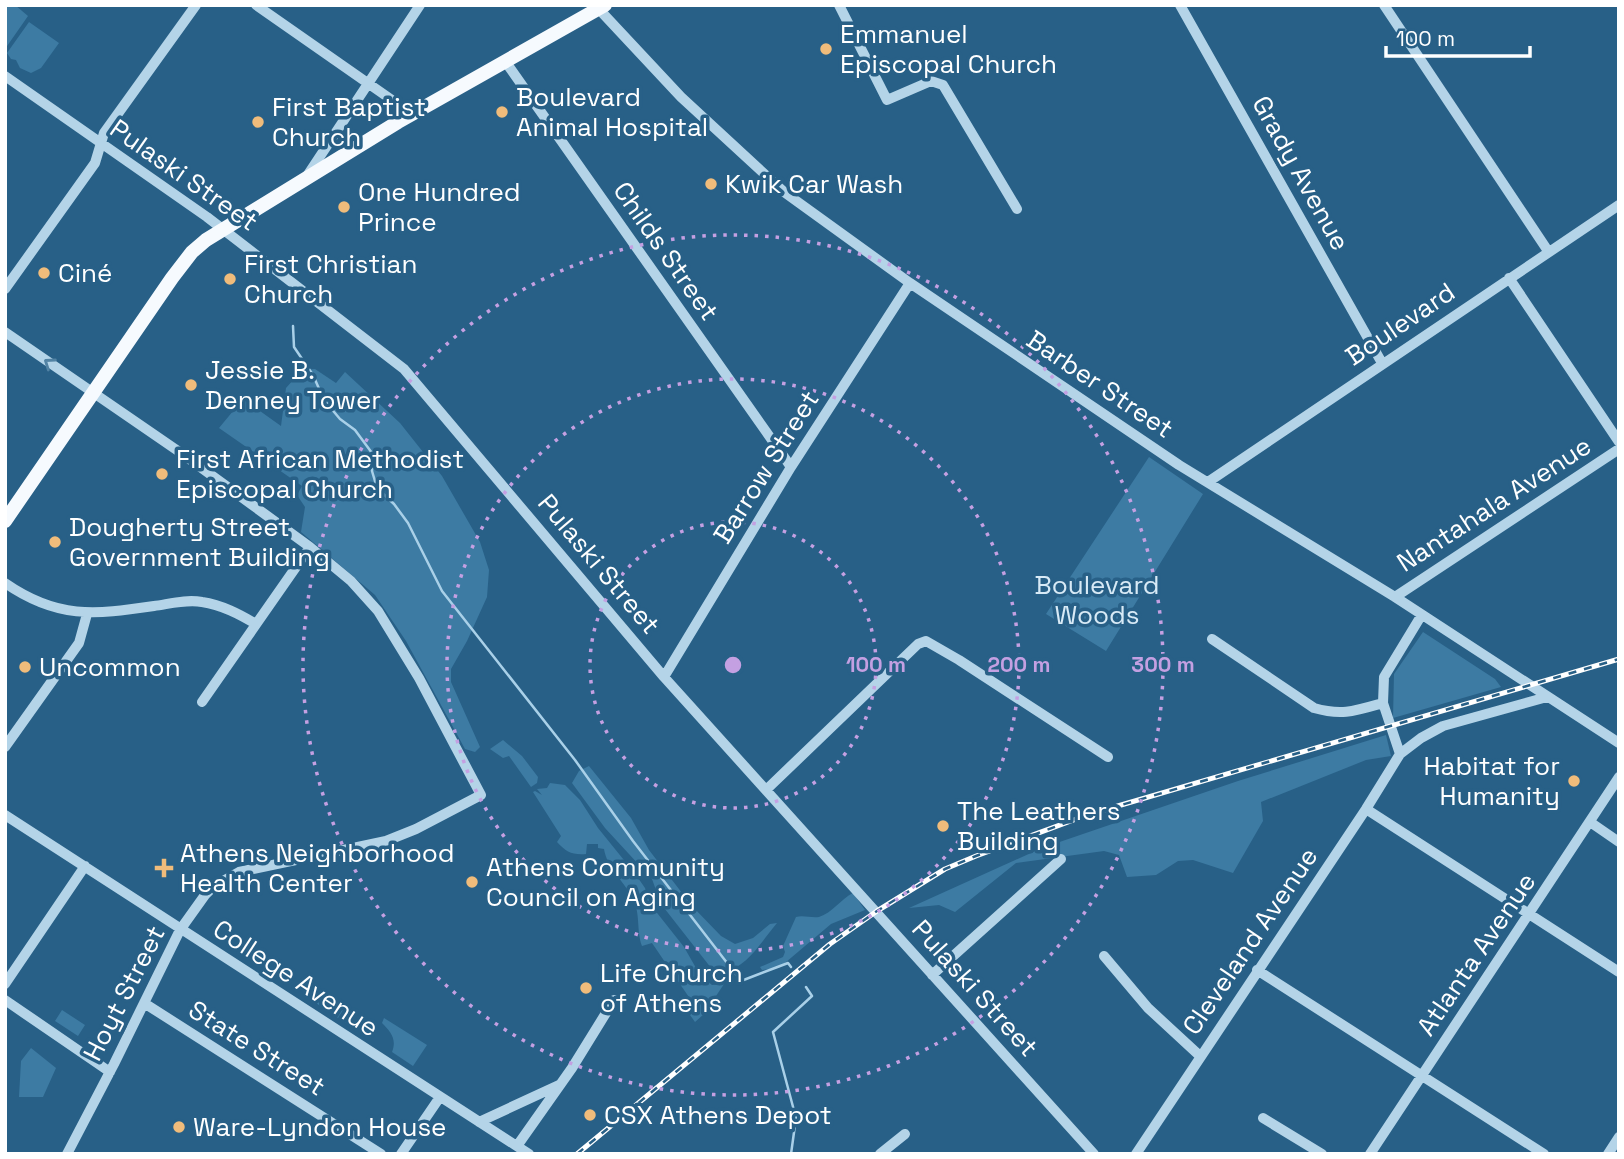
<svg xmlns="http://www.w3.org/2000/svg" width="1624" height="1159" viewBox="0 0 1624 1159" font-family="'Space Grotesk',sans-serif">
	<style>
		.green { fill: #3d7ba3 }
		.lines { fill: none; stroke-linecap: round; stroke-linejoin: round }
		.stream { stroke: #a9d0e8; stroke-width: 2.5 }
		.minor { stroke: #b4d4e8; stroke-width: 10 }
		.major { stroke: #f6fafe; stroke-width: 14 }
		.rail-casing { stroke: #fff; stroke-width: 5 }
		.rail { stroke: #286087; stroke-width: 2.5; stroke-dasharray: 8; stroke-linecap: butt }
		.oneway { stroke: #5283a4 }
		.ring { fill: none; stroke: #c4a0e2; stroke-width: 3.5; stroke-dasharray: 3.5 7 }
		.poi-dot { fill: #f0bc7b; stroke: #286087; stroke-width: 2.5 }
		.labels { text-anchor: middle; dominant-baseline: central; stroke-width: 7; stroke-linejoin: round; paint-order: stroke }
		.poi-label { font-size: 26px; fill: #fff; stroke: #286087; text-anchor: start }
		.street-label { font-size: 26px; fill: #fff; stroke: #286087 }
		.park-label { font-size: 26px; fill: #d8eaf6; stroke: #286087 }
		.centre { fill: #c4a0e2; stroke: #286087; stroke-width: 3.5 }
		.ring-label { font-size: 21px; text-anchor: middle; font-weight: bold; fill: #c4a0e2; stroke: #286087; stroke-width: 7; stroke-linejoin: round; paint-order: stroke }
	</style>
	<rect width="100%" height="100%" fill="#286087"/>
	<path class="green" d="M5,5h10l13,11 -23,33z
		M29,22l30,21 -18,25 -10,5 -11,-5 -4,-8 -5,-1 -4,-6z
		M315,369l21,14 9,-11 55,51 42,53 38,66 9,28 -2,27 -20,44 -16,28v13l29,65 -5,5 -10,-3 -59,-108 -31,-46 -74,-63 4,-25 -8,-12 5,-9 -83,-58 24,-29 38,27 5,-38 16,-18z
		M1149,457l54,37 -97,157 -60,-37z
		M1423,632l72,47 6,8 -108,31 1,-44z
		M1386,735l5,21 -25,4 -105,42 2,19 -30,52 -40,-13 -15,1 -22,14 -29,2 -8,-22 -15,-4 -88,12 -61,49 -16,-7 -30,3 133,-60 196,-67z
		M503,740l19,16 16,21 -1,6 -6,4 -22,-31 -6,2 -13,-9z
		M589,766l42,52 18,32 43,56 29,30 14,8 18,-6 17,-14 7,-1c-18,21 -32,50 -62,50l-54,-69 -9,-25 -47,-51 -33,-45 7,-12z
		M550,783l15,2 15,15 18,28 38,47 9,13 5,16 34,43 16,28 12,10 12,-1 -20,30 -9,8 -5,-7 7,-6 -45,-66 -10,3c-6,-16 -1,-34 -10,-49 -9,-17 -25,-29 -28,-48l-6,-1v-4h-11l-1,10c-14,1 -20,-2 -29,-12l4,-6 -28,-44 2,-1 7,4 -5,-6 10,-1z
		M853,893l12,17 -34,14 -52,44 -17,2 -2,-3 23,-10 2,-5 -2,-6 13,-29c7,-2 15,1 23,0 13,-4 22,-18 34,-24z
		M313,997h9l31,20 3,13 -46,-31z
		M62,1010l23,15 -7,11 -23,-15z
		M384,1018l43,27 -14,21 -21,-14c5,-13 -1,-20 -10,-29z
		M31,1048l25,20 -13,29h-24l2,-36z"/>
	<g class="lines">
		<path class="stream" d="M293,326l1,21 19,28 11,25 16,19 15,11 17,23v18l5,17 17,16 14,19 34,68 133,169 58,81 108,140 47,-18 3,4
			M791,1154l5,-36 -23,-86 39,-36 -6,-9"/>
		<path class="minor" d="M256,5l156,109
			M595,5l86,92 103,95 126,91 269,182 216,132 224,146
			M839,5l48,95 44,-19 12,4 74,124
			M1180,5l202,358
			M1384,5l164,246
			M505,61l286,406
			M5,76l202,141 197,152 260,308 430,477
			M307,176l113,-171
			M1509,278l110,164
			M5,289l90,-126 9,-30 92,-128
			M5,332l176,121 129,94 41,34 27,30 41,67 62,117 -65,34 -30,12 -147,31 -25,14 -9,9 -25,35 -66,134 -47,90
			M1208,482l411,-277
			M5,583c52,36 89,32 149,23 15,-2 32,-7 48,-4 20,3 37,12 54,22
			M1395,597l224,-148
			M1212,639l102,69c28,8 41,3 69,-5
			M664,677l127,-210 119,-184
			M202,702l108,-155
			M5,747l74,-104 8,-29
			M1400,754l-17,-51 1,-26 37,-61
			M766,790l152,-146 8,-3 33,19 149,97
			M1366,809l253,163
			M5,815l524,339
			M1590,822l29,20
			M1104,956l44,52 52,48
			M1257,970l287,184
			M932,975l129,-116
			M5,984l80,-118
			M5,1000l105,72
			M144,1003l237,151
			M1263,1118l59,36
			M479,1122l80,-37
			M517,1146l55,-78 42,-68
			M401,1154l39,-57
			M880,1154l25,-20
			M1136,1154l230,-345 34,-55 21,-16 22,-12 104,-29
			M1370,1154l249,-377
			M1608,1154l11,-17"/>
		<path class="major" d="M5,521l167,-243 20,-26 14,-12 192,-118 207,-117"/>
		<g class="rail-casing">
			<path id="rail" d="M577,1154l253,-210 47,-33 68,-42 31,-13 111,-41 532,-156"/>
		</g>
		<use href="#rail" class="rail"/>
	</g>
	<defs><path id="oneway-chevron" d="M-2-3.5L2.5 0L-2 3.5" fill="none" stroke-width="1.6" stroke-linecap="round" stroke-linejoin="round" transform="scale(1.75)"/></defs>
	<use class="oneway" href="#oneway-chevron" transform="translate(49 363) rotate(-145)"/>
	<g class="ring">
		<circle cx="733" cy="665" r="143"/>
		<circle cx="733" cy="665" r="286"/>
		<circle cx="733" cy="665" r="430"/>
	</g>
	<g class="poi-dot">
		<circle cx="826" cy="49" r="7"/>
		<circle cx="502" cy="112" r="7"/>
		<circle cx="258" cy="122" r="7"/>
		<circle cx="711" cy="184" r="7"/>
		<circle cx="344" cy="207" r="7"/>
		<circle cx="44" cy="273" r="7"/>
		<circle cx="230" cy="279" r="7"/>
		<circle cx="191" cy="385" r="7"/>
		<circle cx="162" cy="474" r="7"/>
		<circle cx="55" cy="542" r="7"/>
		<circle cx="25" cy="667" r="7"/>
		<circle cx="1574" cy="781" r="7"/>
		<circle cx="943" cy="826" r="7"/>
		<path d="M160.5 857.5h7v7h7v7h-7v7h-7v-7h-7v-7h7z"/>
		<circle cx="472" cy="882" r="7"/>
		<circle cx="586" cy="988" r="7"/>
		<circle cx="590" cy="1115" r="7"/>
		<circle cx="179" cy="1127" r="7"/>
	</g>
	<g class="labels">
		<g class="poi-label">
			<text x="840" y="34">Emmanuel<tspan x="840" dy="30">Episcopal Church</tspan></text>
			<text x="516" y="97">Boulevard<tspan x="516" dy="30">Animal Hospital</tspan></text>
			<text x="272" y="107">First Baptist<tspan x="272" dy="30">Church</tspan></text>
			<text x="725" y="184">Kwik Car Wash</text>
			<text x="358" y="192">One Hundred<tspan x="358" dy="30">Prince</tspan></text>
			<text x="244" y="264">First Christian<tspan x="244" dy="30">Church</tspan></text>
			<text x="58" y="273">Ciné</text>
			<text x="205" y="370">Jessie B.<tspan x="205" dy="30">Denney Tower</tspan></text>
			<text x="176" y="459">First African Methodist<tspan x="176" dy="30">Episcopal Church</tspan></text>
			<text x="69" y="527">Dougherty Street<tspan x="69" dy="30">Government Building</tspan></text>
			<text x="39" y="667">Uncommon</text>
			<text x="1560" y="766" text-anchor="end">Habitat for<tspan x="1560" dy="30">Humanity</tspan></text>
			<text x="957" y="811">The Leathers<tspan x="957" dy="30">Building</tspan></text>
			<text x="180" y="853">Athens Neighborhood<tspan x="180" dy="30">Health Center</tspan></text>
			<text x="486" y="867">Athens Community<tspan x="486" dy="30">Council on Aging</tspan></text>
			<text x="600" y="973">Life Church<tspan x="600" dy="30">of Athens</tspan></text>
			<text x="604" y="1115">CSX Athens Depot</text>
			<text x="193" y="1127">Ware-Lyndon House</text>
		</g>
		<g class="street-label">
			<text transform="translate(1301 173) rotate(61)">Grady Avenue</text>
			<text transform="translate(184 175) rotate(35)">Pulaski Street</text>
			<text transform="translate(666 251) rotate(55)">Childs Street</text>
			<text transform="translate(1400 324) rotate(-34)">Boulevard</text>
			<text transform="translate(1100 384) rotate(34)">Barber Street</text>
			<text transform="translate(766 467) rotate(-58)">Barrow Street</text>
			<text transform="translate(1494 504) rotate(-33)">Nantahala Avenue</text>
			<text transform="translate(599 564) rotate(50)">Pulaski Street</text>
			<text transform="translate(1250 941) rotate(-56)">Cleveland Avenue</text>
			<text transform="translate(1476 954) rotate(-56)">Atlanta Avenue</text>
			<text transform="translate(296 978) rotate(33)">College Avenue</text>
			<text transform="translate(975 988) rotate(48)">Pulaski Street</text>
			<text transform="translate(124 993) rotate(-63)">Hoyt Street</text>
			<text transform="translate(257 1048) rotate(32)">State Street</text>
		</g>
		<g class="park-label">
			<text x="1097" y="585">Boulevard<tspan x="1097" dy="30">Woods</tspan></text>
		</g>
	</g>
	<circle cx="733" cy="665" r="10" class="centre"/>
	<g class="ring-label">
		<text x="876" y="672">100 m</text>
		<text x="1019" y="672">200 m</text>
		<text x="1163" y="672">300 m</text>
	</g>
	<rect width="1624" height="1159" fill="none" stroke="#ffffff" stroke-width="14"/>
	<path d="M1386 46v10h144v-10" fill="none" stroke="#ffffff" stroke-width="3.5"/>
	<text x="1396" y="46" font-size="21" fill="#ffffff" stroke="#286087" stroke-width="5" paint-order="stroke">100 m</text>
</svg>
